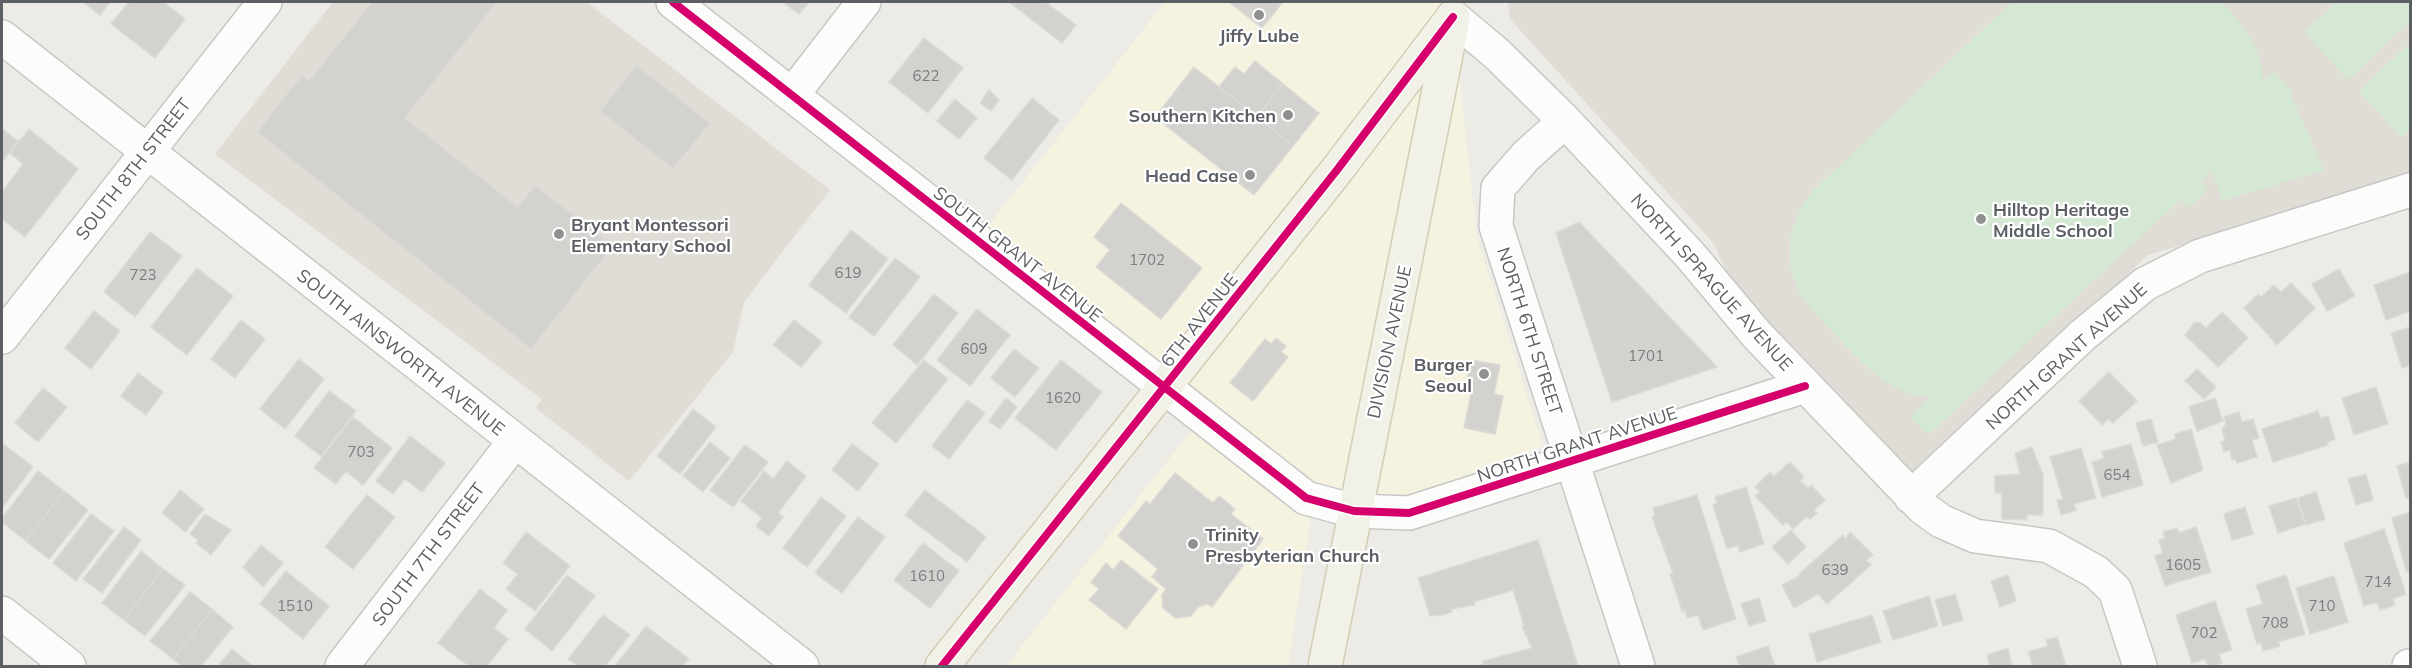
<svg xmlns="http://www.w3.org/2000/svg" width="2412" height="668" viewBox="0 0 2412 668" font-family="Mulish,sans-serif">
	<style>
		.commercial { fill: #f5f2df }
		.education { fill: #dfddd6 }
		.green { fill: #d4e8d3 }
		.building { fill: #d3d2cf; stroke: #dbdad6; stroke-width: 1.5 }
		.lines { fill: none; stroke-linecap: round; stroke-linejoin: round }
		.minor-casing { stroke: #c7c7c7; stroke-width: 36 }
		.major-casing { stroke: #d3cdb4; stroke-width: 36 }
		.minor { stroke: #fcfcfb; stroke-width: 33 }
		.major { stroke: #f2f1e8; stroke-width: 33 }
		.cycleway-casing { stroke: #fff; stroke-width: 11 }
		.cycleway { stroke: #d6006c; stroke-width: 8 }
		.poi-dot { fill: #8e9092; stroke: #fff; stroke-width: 2 }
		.labels { text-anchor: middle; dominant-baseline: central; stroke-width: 4.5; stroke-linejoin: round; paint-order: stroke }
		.number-label { font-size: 15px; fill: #7b7d80 }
		.poi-label { font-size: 18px; font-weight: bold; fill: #5c5f64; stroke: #fff; text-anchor: end }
		.street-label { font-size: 18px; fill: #5c5f64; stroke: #fff }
	</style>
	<rect width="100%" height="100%" fill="#ecebe6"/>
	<path class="commercial" d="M1165,2h290l-2,15 24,220 66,209 -193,86 -37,-28 -25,162h-282l196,-249 -225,-177z"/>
	<path class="education" d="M333,2h254l243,188 -86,112 -11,50 -104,129 -93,-73 6,-9 -327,-245z
		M1508,2h902v176l-262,77 -227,217 -11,-2 -172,-173 -24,-53 -204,-225z"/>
	<path class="green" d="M2012,2h210c22,24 40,45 41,79l11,-9 18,19 -2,2 34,77 -102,31 -10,-30 -11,10 7,8 -20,19 -8,-8 -252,235 -18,-18 20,-20c-37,-2 -59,-26 -84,-51 -14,-16 -31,-30 -43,-48 -23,-35 -15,-81 13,-110z
		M2337,2h73v19l-62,59 -44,-48z
		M2410,43v87l-8,8 -43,-47z"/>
	<path class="building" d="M83,2h27l-10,13z
		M129,2h34l22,17 -30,39 -44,-34z
		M372,2h125l-92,116 113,89 17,-22 78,61 -82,103 -274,-217 45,-57 7,6z
		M782,2h27l-10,12z
		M1009,2h36l31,23 -14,18z
		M1229,2h54l-21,26z
		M924,38l39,30 -35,45 -39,-31z
		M1255,61l28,23 -26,33 -38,-30 16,-20 9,7z
		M636,65l74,58 -37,46 -73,-58z
		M1194,67l99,79 -39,49 -99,-78z
		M1283,84l36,29 -26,33 -36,-29z
		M989,90l10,10 -8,11 -11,-8z
		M1032,98l27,22 -47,60 -28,-22z
		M955,99l22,19 -18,21 -22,-18z
		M2,129l16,12 -16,21z
		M29,129l49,40 -53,68 -23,-18v-27l21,-28 -13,-11z
		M1121,203l81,65 -41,51 -65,-52 14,-17 -16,-13z
		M1579,222l138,145 -105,35 -56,-169z
		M851,230l37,29 -42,54 -37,-28z
		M150,232l32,24 -47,61 -31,-25z
		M895,258l25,19 -46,59 -25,-19z
		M197,268l36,28 -46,59 -36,-28z
		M2339,269l16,27 -28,15 -15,-27z
		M2410,272v39l-24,9 -12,-35z
		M2291,283l24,25 -38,37 -33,-37 14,-14 3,3 13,-12 7,7z
		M934,294l24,19 -41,52 -24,-20z
		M977,309l33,26 -40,51 -33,-26z
		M94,311l26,20 -29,38 -26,-21z
		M2222,312l26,26 -30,29 -33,-32 9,-12 6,-1 6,6z
		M241,320l24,19 -30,39 -24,-19z
		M794,320l28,22 -21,25 -28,-22z
		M2410,327v38l-8,3 -11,-35z
		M1276,338l10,8 -5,6 7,5 -35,44 -23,-18 35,-44 6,5z
		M1014,349l25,19 -24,29 -24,-19z
		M299,359l25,20 -39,50 -25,-20z
		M924,360l24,19 -52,64 -24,-20z
		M1061,360l41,32 -46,58 -41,-32z
		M1471,360l29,5 -6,29 9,2 -8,38 -31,-6 8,-39h-7z
		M2197,369l19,18 -12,12 -19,-18z
		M2109,372l28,29 -24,22 -5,-4 -6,6 -23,-24z
		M138,373l25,19 -17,23 -25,-19z
		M2376,387l12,37 -34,11 -12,-37z
		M43,388l24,19 -29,35 -23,-19z
		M329,391l27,20 -35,45 -26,-20z
		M1006,398l11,9 -17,22 -11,-8z
		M2215,398l8,23 -26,10 -8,-24z
		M967,400l18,13 -36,46 -17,-13z
		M693,409l23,18 -36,47 -23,-18z
		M2318,411l2,7 8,-2 7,23 -8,3 1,3 -55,17 -11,-33z
		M2239,412l3,10 11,-3 6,19 -7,2 5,17 -20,6 -1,-4 -4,1 -2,-10 -6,2 -3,-10 4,-1 -3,-12 4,-5 -2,-7z
		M353,417l39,31 -29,37 -17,-14 -10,13 -22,-16z
		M2151,419l7,23 -15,4 -7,-23z
		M2191,429l12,41 -32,13 -14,-38 19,-6 -1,-5z
		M410,436l35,27 -23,29 -17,-13 -12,15 -17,-13z
		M710,442l20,16 -27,34 -20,-16z
		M2,443l31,24 -31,41z
		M852,444l27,20 -21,27 -26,-21z
		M2131,444l12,41 -41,12 -10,-35 12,-4 -2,-6z
		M745,445l23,17 -35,45 -23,-17z
		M2032,447l11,28v40h-16v5l-25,-1v-26h-7v-17l25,-2 -5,-21z
		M2081,448l15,50 -22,6 2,6 -15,5 -4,-15 6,-1 -13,-42z
		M787,461l19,15 -28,37 5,4 -14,19 -13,-10 6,-8 -21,-17 23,-30 9,8z
		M1790,462l14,15 -4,4 8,7 3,-3 14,15 -11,10 3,3 -7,6 -3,-3 -14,13 -6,-7 -4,3 -28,-29 5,-4 -5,-5 15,-15 4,4z
		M2410,462v35l-4,1 -9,-32z
		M38,471l26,20 -38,50 -24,-19v-4z
		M1175,473l38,30 6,-7 16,13 -4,5 32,25 -51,68 -5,-3 -9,3 -7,9 -15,2 -13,-10 -1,-13 4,-6 -14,-12 6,-8 -40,-33 28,-35 4,3z
		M2366,474l7,26 -17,5 -8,-26z
		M1746,487l18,57 -24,8 -2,-7 -11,4 -14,-44 4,-2 -2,-6z
		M180,490l24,19 -19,23 -23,-19z
		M925,490l61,47 -19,25 -62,-47z
		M64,491l24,19 -39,49 -23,-18z
		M2316,492l9,27 -19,6 -8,-27z
		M367,495l28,22 -42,52 -28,-22z
		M1697,495l39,124 -33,11 -5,-15 -11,3 -2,-8 -3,1 -12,-37 3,-1 -21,-56 3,-1 -2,-8z
		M821,497l25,19 -39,51 -24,-19z
		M2296,498l9,26 -27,9 -9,-27z
		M2245,507l8,27 -21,6 -8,-26z
		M2410,512v64l-2,-6 -2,1 -14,-53z
		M91,514l23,17 -38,50 -23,-18z
		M205,514l26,16 -20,25 -15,-12 2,-3 -8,-6z
		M858,517l27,20 -43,56 -27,-20z
		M124,527l17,13 -39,53 -19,-14z
		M2196,527l15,45 -46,14 -10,-30 8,-3 -4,-13 6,-2 -2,-6 14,-4 2,5z
		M2384,529l22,65 -13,5 2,6 -15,5 -3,-8 -13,4 -20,-63z
		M1791,530l15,17 -18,17 -16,-17z
		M526,532l44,34 -35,45 -29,-22 12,-15 -15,-11z
		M1850,532l23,23 -7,5 5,5 -44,39 -9,-10 -24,14 -12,-23 18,-9 -1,-2 44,-39 3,4z
		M1538,540l40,126h-103l9,-2 -1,-3 49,-13 -10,-22 2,-1 -11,-35 -39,12 1,3 -24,4 1,3 -10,3 -12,1 -12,-38z
		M923,543l36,28 -29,37 -36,-28z
		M261,545l22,18 -20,24 -20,-20z
		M141,551l22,18 -39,51 -22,-17z
		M1121,560l37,29 -32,40 -37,-29 10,-11 -8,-7 15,-19 7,7z
		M163,569l22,16 -40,51 -21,-16z
		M286,571l43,35 -26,33 -43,-35z
		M567,575l28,21 -43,55 -27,-22z
		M2008,575l8,26 -16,6 -9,-26z
		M2286,575l19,59 -27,8 2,4 -17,5 -2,-8 -4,1 -11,-35 17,-5 -7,-19z
		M2334,576l14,46 -38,12 -14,-46z
		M480,589l27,21 -13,18 14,11 -21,27h-18l-31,-23z
		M190,592l22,17 -39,50 -23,-18z
		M1955,594l8,26 -20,6 -8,-26z
		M1929,596l9,30 -45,14 -10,-29z
		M1759,598l7,23 -17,5 -8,-22z
		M2215,601l17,49 -13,4 3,9 -10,3h-4l-3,-7 -13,4 -16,-48z
		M212,609l21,18 -32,39h-19l-9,-7z
		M603,615l27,20 -25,31h-27l-10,-7z
		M1872,615l9,27 -64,20 -8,-28z
		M646,626l43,33 -6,7h-68z
		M2057,637l9,29h-33l-5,-14 20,-6 -2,-6z
		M1768,646l7,20h-36l-3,-9z
		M2008,648l4,18h-22l-3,-11z
		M232,649l21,17h-35z"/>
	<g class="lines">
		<g class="minor-casing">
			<path id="minor" d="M673,2l633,496 48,13 55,2 396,-127
				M1453,17l44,37 68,67 125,134 67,80 166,173 18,13 34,15 74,10 47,26 19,18 25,76
				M2,37l800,629
				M792,95l72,-93
				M1565,121l-39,35 -28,32 -2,38 142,440
				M2,337l263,-335
				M1911,497l172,-162 62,-51 55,-28 210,-66
				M2,613l67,53
				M342,666l172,-224
				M2409,666h1"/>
		</g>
		<g class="major-casing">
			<path id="major" d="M942,666l395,-496 116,-153
				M1325,666l127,-642"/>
		</g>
		<use href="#minor" class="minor"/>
		<use href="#major" class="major"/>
		<g class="cycleway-casing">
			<path id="cycleway" d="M673,2l633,496 48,13 55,2 396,-127
				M942,666l395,-496 116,-153"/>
		</g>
		<use href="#cycleway" class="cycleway"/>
	</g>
	<g class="poi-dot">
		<circle cx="1259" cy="15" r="6"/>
		<circle cx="1288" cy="115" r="6"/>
		<circle cx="1250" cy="175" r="6"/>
		<circle cx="1981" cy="219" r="6"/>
		<circle cx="559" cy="234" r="6"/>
		<circle cx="1484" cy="374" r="6"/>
		<circle cx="1193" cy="544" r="6"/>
	</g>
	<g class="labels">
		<g class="number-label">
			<text x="926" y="75">622</text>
			<text x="1147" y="259">1702</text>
			<text x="848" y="272">619</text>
			<text x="143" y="274">723</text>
			<text x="974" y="348">609</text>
			<text x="1646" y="355">1701</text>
			<text x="1063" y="397">1620</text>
			<text x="361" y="451">703</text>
			<text x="2117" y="474">654</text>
			<text x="2183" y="564">1605</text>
			<text x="1835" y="569">639</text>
			<text x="927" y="575">1610</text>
			<text x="2378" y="581">714</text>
			<text x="295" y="605">1510</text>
			<text x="2322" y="605">710</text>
			<text x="2275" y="622">708</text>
			<text x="2204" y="632">702</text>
		</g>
		<g class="poi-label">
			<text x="1259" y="35" text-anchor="middle">Jiffy Lube</text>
			<text x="1276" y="115">Southern Kitchen</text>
			<text x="1238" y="175">Head Case</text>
			<text x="1993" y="209" text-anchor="start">Hilltop Heritage<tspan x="1993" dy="21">Middle School</tspan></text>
			<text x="571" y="224" text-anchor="start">Bryant Montessori<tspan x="571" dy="21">Elementary School</tspan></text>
			<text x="1472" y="364">Burger<tspan x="1472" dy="21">Seoul</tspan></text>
			<text x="1205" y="534" text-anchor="start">Trinity<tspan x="1205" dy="21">Presbyterian Church</tspan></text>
		</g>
		<g class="street-label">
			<text transform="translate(133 169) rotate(-52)">SOUTH 8TH STREET</text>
			<text transform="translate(1018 254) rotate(38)">SOUTH GRANT AVENUE</text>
			<text transform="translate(1712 282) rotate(48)">NORTH SPRAGUE AVENUE</text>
			<text transform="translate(1199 320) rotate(-52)">6TH AVENUE</text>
			<text transform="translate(1530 331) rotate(72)">NORTH 6TH STREET</text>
			<text transform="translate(1389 342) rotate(-78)">DIVISION AVENUE</text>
			<text transform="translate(401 352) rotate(38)">SOUTH AINSWORTH AVENUE</text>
			<text transform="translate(2066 356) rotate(-42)">NORTH GRANT AVENUE</text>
			<text transform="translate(1577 444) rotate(-18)">NORTH GRANT AVENUE</text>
			<text transform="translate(428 554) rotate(-53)">SOUTH 7TH STREET</text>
		</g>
	</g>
	<rect width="2412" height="668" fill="none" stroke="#5c5f64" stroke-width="6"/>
</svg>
